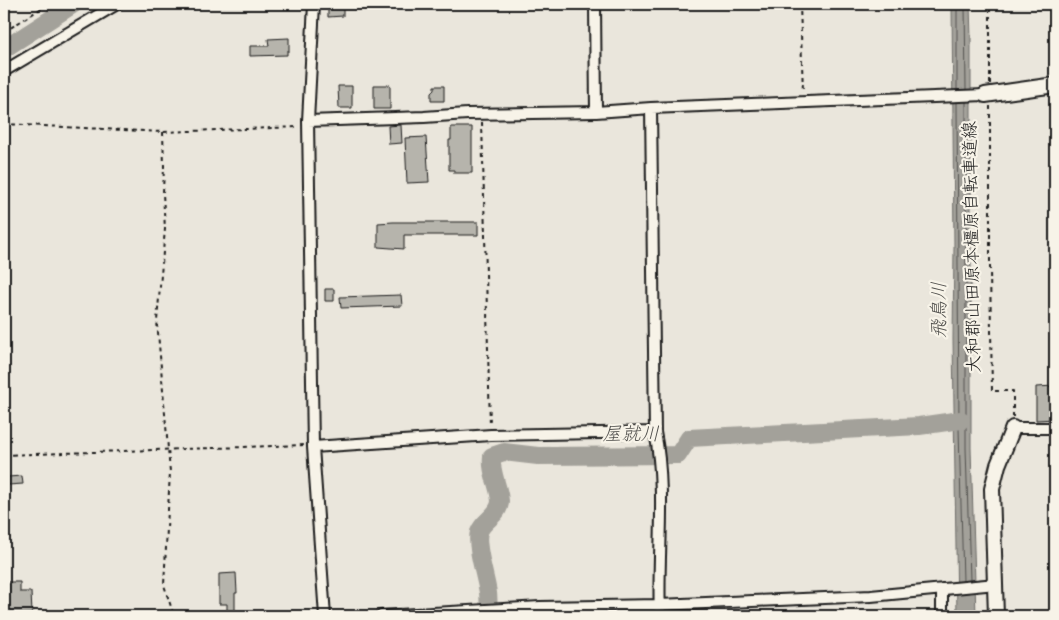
<svg xmlns="http://www.w3.org/2000/svg" width="1059" height="620" viewBox="0 0 1059 620" font-family="'Balsamiq Sans','Klee One',sans-serif">
	<style>
		.water { fill: #a3a19a; stroke: #6d6c68 }
		.lines { fill: none; stroke-linecap: round; stroke-linejoin: round }
		.shore { stroke: #52514e; stroke-width: 1 }
		.river { stroke: #a3a19a; stroke-width: 18 }
		.building { fill: #b6b4ac; stroke: #1c1c1c }
		.street-casing { stroke: #1c1c1c; stroke-width: 14 }
		.secondary-casing { stroke: #1c1c1c; stroke-width: 18 }
		.path { stroke: #1c1c1c; stroke-width: 2; stroke-dasharray: 4 4; stroke-linecap: butt }
		.street { stroke: #f7f3e8; stroke-width: 10 }
		.secondary { stroke: #f7f3e8; stroke-width: 14 }
		.labels { text-anchor: middle; dominant-baseline: central; stroke-width: 4.5; stroke-linejoin: round; paint-order: stroke }
		.street-label { font-size: 18px; fill: #1c1c1c; stroke: #f7f3e8 }
		.water-label { font-size: 19px; font-style: italic; fill: #52514e; stroke: #f7f3e8 }
	</style>
	<rect width="100%" height="100%" fill="#eae6dc"/>
	<filter id="ink" filterUnits="userSpaceOnUse"><feTurbulence type="fractalNoise" baseFrequency=".02" numOctaves="2"/><feDisplacementMap in="SourceGraphic" scale="10" xChannelSelector="R" yChannelSelector="G"/><feConvolveMatrix kernelMatrix="1 2 1 2 8 2 1 2 1" color-interpolation-filters="sRGB"/></filter>
	<g filter="url(#ink)">
		<path class="water" d="M952,4h18l1,35v409l5,168h-19l-4,-277 1,-91z"/>
		<g class="lines">
			<path class="shore" d="M957,4v86
				M965,4l1,85
				M957,102l2,326 4,153
				M966,102v346l4,132"/>
			<path class="river" d="M4,49l70,-45
				M489,616c-1,-7 0,-15 -1,-23 -2,-15 -13,-48 -9,-61 4,-12 21,-17 21,-31 -1,-15 -10,-29 -8,-45l12,-4 34,4 140,-1 11,-17 230,-12 42,-6"/>
		</g>
		<path class="building" d="M343,7v9l-15,1v-9z
			M289,38v13h-2v4l-37,1v-10h19l-1,-7z
			M374,85h16v24h-16z
			M338,86h14v22h-13z
			M434,86h10v15h-13v-8l3,-3z
			M401,125l1,18 -13,1 -1,-18z
			M451,127h21v46h-18v-3h-5v-30h2z
			M426,137l3,45 -22,1 -2,-45z
			M393,222h85v13h-74v14l-26,-2v-24z
			M325,289h9v12h-9z
			M401,295l1,11 -61,2 -1,-11z
			M1055,386v33l-19,1v-33z
			M22,476l1,8 -15,1v-8z
			M236,573l1,20h-2v19h-8v-8h-8v-30z
			M7,582h13v10h11l1,22 -24,1z"/>
		<g class="lines">
			<g class="street-casing">
				<path id="street" d="M314,4l-6,117 5,326 12,169
					M595,4l1,108
					M4,71l113,-67
					M651,108l4,324c12,60 2,124 5,184
					M308,121l116,-4 43,-3 129,-2 55,-4 334,-13
					M1013,428h42
					M313,447l178,-12 164,-3
					M942,589v27
					M381,616l159,-9 119,-2 212,-9 125,-12"/>
			</g>
			<g class="secondary-casing">
				<path id="secondary" d="M985,95l70,-10
					M996,616l-4,-127 6,-24 15,-37"/>
			</g>
			<path class="path" d="M800,4l3,88
				M4,32l44,-28
				M990,84v-80
				M990,106v164l2,121h21v27
				M482,122l8,303
				M4,124l159,8 136,-5
				M163,132l1,34 -1,27 2,36 -8,92 13,151 -6,113 10,31
				M4,455l300,-10
				M4,566l2,50"/>
			<use href="#street" class="street"/>
			<use href="#secondary" class="secondary"/>
		</g>
	</g>
	<g class="labels">
		<g class="street-label">
			<text transform="translate(972 247) rotate(-91)">大和郡山田原本橿原自転車道線</text>
		</g>
		<g class="water-label">
			<text transform="translate(939 310) rotate(-90)">飛鳥川</text>
			<text x="631" y="434">屋就川</text>
		</g>
	</g>
	<rect width="1059" height="620" fill="none" stroke="#f7f3e8" stroke-width="20"/>
	<rect x="10" y="10" width="1039" height="600" fill="none" stroke="#1c1c1c" stroke-width="2" filter="url(#ink)"/>
</svg>
